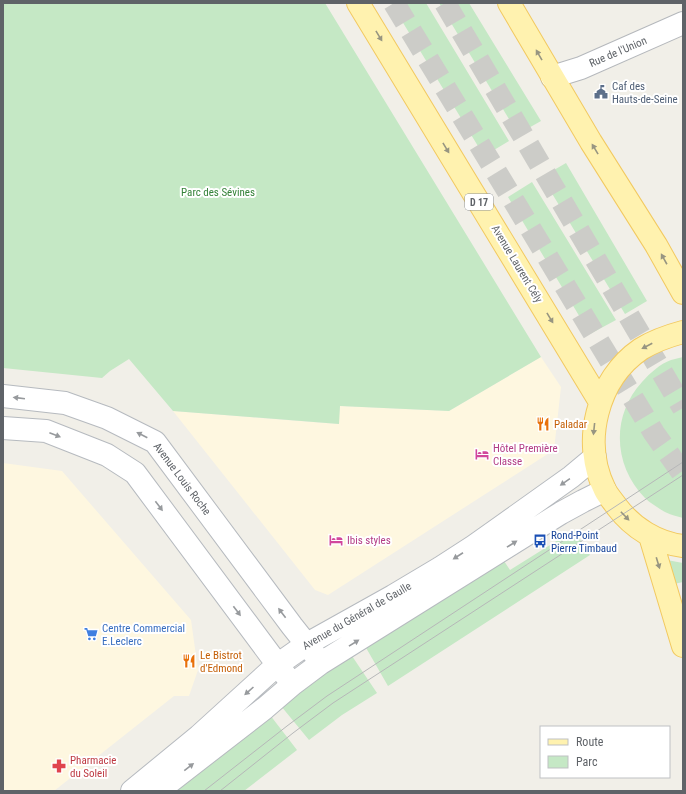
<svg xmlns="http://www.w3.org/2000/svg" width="686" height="794" viewBox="0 0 686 794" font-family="'Roboto Condensed',sans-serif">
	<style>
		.commercial { fill: #fef7e0 }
		.green { fill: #c5e8c5 }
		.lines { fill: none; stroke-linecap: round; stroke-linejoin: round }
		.trunk-tunnel { stroke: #ccccc8; stroke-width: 22; stroke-dasharray: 22 11; stroke-linecap: butt }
		.minor-casing { stroke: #b5b8bc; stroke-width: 24 }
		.secondary-casing { stroke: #b6babf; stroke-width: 24 }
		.primary-casing { stroke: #f2c960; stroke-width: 24 }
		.minor { stroke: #fff; stroke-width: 22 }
		.secondary { stroke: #fff; stroke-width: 22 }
		.primary { stroke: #fff2af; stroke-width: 22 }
		.tram { stroke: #b6b7b8; stroke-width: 1 }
		.oneway { fill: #979581 }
		.oneway2 { fill: #979a9d }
		.labels { text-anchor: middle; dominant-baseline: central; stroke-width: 4; stroke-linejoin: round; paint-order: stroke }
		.shield { fill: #fff; stroke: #8f9295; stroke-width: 1 }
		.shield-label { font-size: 10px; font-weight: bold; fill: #5f6368 }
		.street-label { font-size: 11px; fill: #5f6368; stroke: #fff }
		.service-label { font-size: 11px; fill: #4e5e75; stroke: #fff; text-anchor: start }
		.park-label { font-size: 11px; fill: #348238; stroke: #fff }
		.food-label { font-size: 11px; fill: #c56008; stroke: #fff; text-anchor: start }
		.hotel-label { font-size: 11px; fill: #b23c85; stroke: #fff; text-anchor: start }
		.transit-label { font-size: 11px; fill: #164399; stroke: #fff; text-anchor: start }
		.shop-label { font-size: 11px; fill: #366cbe; stroke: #fff; text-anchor: start }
		.health-label { font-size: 11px; fill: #be3a42; stroke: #fff; text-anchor: start }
	</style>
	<rect width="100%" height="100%" fill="#f1efe8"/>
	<path class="commercial" d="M541,357l20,30 -7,63 -226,145 -13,-5 -142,-179 165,13 2,-18 109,5z
		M3,463l59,8 129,149 7,50 -9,26h-15l-120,95h-51z"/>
	<path class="green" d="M3,3h322l216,354 -92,54 -109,-5 -1,18 -166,-13 -44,-52 -19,12 -8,7 -99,-10z
		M391,3h35l83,138 -25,15z
		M439,3h30l72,118 -23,13z
		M566,163l81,138 -22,13 -83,-137z
		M532,182l84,138 -26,14 -82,-137z
		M683,357v161c-6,-2 -12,-3 -18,-6 -5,-3 -15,-9 -20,-14 -32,-33 -34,-82 -3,-116 8,-9 18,-18 29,-22 4,-1 8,-2 12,-3z
		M574,530l16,25 -202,131 -23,-40 137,-88 8,12z
		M667,560l16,3v19l-9,2z
		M352,656l25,37 -35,22 -33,25 -28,-34 32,-25z
		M270,715l27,35 -53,41h-71z"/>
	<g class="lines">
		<path class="trunk-tunnel" d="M394,3l260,430 29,41
			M445,3l238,405"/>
		<g class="minor-casing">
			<path id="minor" d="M552,77l29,-9 102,-45"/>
		</g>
		<g class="secondary-casing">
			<path id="secondary" d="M3,396l62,7 42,15 48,24 137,184 23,29
				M3,428l43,3 61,24 28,18 151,203
				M132,791l67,-55 78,-71 30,-21 86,-48 47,-28 34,-22 24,-17 73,-52 24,-20
				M158,791l107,-83 28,-24 28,-21 240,-150 22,-12 22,-11"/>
		</g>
		<g class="primary-casing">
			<path id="primary" d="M358,3l242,399
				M509,3l82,139 65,103 27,48
				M683,332c-15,4 -29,9 -42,17 -44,30 -60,93 -36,141 3,6 8,11 12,17 16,21 40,36 66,39
				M650,536l33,110"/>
		</g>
		<use href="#minor" class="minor"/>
		<use href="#secondary" class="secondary"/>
		<use href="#primary" class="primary"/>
		<path class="tram" d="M204,791l83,-65 40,-30 356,-234
			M220,791l73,-58 40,-30 350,-228"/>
	</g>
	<defs><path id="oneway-solid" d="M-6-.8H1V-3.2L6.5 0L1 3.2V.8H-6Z"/></defs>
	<g class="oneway">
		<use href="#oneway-solid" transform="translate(379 36) rotate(59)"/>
		<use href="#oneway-solid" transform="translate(539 55) rotate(-120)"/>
		<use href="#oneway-solid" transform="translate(446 148) rotate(59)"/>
		<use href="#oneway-solid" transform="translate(595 149) rotate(-121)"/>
		<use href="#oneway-solid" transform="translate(664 259) rotate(-119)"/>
		<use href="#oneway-solid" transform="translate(550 318) rotate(59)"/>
		<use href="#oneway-solid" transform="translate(647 346) rotate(152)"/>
		<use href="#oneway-solid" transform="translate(594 429) rotate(96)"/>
		<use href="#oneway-solid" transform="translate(625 516) rotate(46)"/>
		<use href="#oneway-solid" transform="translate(658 563) rotate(73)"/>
	</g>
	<g class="oneway2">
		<use href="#oneway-solid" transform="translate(19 398) rotate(-173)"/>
		<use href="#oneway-solid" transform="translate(55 435) rotate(21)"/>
		<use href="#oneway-solid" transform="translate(142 435) rotate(-153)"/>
		<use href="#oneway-solid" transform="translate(565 482) rotate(145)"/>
		<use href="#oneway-solid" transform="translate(159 506) rotate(53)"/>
		<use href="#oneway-solid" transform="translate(512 544) rotate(-32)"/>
		<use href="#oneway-solid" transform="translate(458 556) rotate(147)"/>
		<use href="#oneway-solid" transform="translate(237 611) rotate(53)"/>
		<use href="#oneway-solid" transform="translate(282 613) rotate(-127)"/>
		<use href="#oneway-solid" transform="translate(354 643) rotate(-32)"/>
		<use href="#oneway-solid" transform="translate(249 691) rotate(138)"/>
		<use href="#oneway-solid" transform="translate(189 767) rotate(-38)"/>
	</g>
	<defs>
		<g id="civic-bare" transform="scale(1.08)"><path d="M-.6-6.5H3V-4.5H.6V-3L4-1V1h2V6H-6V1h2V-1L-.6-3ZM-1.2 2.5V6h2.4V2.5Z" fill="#5c6f8a" stroke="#fff" stroke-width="2.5" paint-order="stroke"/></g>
		<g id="restaurant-bare" transform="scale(1.08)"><path d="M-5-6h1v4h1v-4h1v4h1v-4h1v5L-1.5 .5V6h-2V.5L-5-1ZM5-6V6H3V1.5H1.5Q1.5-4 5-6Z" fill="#e8710a" stroke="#fff" stroke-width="2.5" paint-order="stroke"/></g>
		<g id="hotel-bare" transform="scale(1.08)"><path d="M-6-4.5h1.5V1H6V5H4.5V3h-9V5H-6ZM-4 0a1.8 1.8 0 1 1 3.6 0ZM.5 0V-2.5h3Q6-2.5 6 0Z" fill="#d1479c" stroke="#fff" stroke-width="2.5" paint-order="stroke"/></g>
		<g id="bus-bare" transform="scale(1.08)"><path d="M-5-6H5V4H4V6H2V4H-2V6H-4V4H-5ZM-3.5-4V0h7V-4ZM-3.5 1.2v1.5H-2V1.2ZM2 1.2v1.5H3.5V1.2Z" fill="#1a4fb4" stroke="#fff" stroke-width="2.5" paint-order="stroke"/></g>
		<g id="supermarket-bare" transform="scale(1.08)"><path d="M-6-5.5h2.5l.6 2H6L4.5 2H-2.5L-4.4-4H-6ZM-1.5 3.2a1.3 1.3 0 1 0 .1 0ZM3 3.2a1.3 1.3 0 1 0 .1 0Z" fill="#3f7fe0" stroke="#fff" stroke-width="2.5" paint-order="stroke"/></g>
		<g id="pharmacy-bare" transform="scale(1.08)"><path d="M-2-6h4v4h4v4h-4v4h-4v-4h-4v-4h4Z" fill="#e0444e" stroke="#fff" stroke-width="2.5" paint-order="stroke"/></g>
	</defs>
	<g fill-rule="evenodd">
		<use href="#civic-bare" x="601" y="92"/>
		<use href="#restaurant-bare" x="543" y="424"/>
		<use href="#hotel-bare" x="482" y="454"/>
		<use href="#hotel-bare" x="336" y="540"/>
		<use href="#bus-bare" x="540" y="541"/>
		<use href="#supermarket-bare" x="91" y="634"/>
		<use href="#restaurant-bare" x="189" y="661"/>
		<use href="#pharmacy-bare" x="59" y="766"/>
	</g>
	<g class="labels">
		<rect class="shield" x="465" y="194" width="28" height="16" rx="3"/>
		<g class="shield-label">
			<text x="479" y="202">D 17</text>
		</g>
		<g class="street-label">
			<text transform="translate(618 52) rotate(-23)">Rue de l'Union</text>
			<text transform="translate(517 264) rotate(59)">Avenue Laurent Cély</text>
			<text transform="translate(182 479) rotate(53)">Avenue Louis Roche</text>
			<text transform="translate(357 616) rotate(-30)">Avenue du Général de Gaulle</text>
		</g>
		<g class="service-label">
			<text x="612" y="86">Caf des<tspan x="612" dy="13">Hauts-de-Seine</tspan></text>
		</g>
		<g class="park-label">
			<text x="218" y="192">Parc des Sévines</text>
		</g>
		<g class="food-label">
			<text x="554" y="424">Paladar</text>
			<text x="200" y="655">Le Bistrot<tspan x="200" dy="13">d'Edmond</tspan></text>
		</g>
		<g class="hotel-label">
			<text x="493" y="448">Hôtel Première<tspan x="493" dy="13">Classe</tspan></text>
			<text x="347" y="540">Ibis styles</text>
		</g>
		<g class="transit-label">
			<text x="551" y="535">Rond-Point<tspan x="551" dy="13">Pierre Timbaud</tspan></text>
		</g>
		<g class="shop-label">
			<text x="102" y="628">Centre Commercial<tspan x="102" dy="13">E.Leclerc</tspan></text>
		</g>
		<g class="health-label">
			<text x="70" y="760">Pharmacie<tspan x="70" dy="13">du Soleil</tspan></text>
		</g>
	</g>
	<rect width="686" height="794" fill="none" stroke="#5f6368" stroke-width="8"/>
	<rect x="540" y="726" width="130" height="52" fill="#ffffff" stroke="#bfc1c3"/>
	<rect x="548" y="739" width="20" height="6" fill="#fff2af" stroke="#bfc1c3"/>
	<text x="576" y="746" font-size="12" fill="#5f6368">Route</text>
	<rect x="548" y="756" width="20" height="12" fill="#c5e8c5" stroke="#bfc1c3"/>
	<text x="576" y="766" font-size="12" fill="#5f6368">Parc</text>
</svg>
